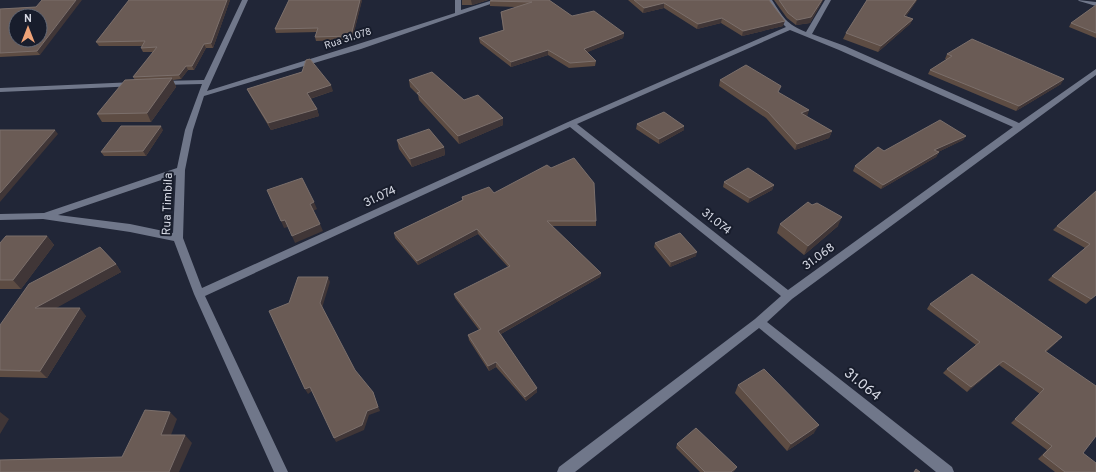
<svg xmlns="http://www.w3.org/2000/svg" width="1096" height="472" viewBox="0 0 1096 472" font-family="Overpass,sans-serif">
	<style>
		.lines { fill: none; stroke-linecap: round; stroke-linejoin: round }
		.minor { fill: #70778a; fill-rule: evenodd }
		.wall { fill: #5d4c43 }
		.shaded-wall { fill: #403637 }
		.building { fill: #6a5b55; stroke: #7b6f6b; fill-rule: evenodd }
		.labels { text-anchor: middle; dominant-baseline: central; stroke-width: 4; stroke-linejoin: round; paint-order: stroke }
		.far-street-label { font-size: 10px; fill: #d7dae5; stroke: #181d2c }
		.street-label { font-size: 12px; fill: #d7dae5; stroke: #181d2c }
		.near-street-label { font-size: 14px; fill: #d7dae5; stroke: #181d2c }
	</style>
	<rect width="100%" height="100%" fill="#212637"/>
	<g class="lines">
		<path class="minor" d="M242,0h6l-41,91 148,-46 100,-32v-13h6v10l32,-10h9l-141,49 -157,47 -11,34 -8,40 -2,68 19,50 366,-166 218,-95 -6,-6 -14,-21h6c11,17 14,24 34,32l19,-32h6l-19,34 33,12 174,77 77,-54v6l-304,224 -25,23 185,145 2,5h-18l-177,-144 -184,144h-18l2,-5 196,-148 26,-23 -211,-169 -365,169 83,176h-14l-80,-178 -20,-53 -44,-9 -87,-13 -43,1v-6l44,-1 133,-45 8,-38 17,-46 -41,1 -4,-2 4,-2 43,-1zM790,30l49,20 174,77 -225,163 -211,-166zM176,175l-3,58 -43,-9 -72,-9z
			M1078,0l18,2v4l-17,-5z
			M135,82l4,2 -1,2 -138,6v-4z"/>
	</g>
	<path class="wall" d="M129,0h101l-17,48h-7l-12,22h-6l-7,9 -8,1 3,7 -25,35h-49l-5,-8 38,-34 -2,-3 21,-25h-11l-2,-4 1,-2h-43l-3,-4z
		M289,0h73l-10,40 -36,1 -1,-4 2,-5 -41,1 -1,-4z
		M462,0h26l-16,5h-10z
		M549,0l23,16 52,17 -1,5 -36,14 9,9 -1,5 -26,2 -21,-13 -37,12 -31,-24 -1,-5 24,-8 -2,-18 17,-5 -28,-1v-5z
		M628,0h141l14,26 -41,10 -21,-13 -24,6 -33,-21 -21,5z
		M774,0h49l-13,23 -14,2 -9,-7z
		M867,0h50l-11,16 7,3 -3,5 -32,28 -35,-13 3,-6z
		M1096,5v33l-27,-11 2,-4z
		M36,7l4,48 -40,2v-48z
		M947,54l114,30 -45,27 -88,-37 2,-4 17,-11h-2z
		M302,72l31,19 -23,8 7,10 2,7 -48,14 -21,-35 -3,-6z
		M409,80l55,20 39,18v7l-44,19 -40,-44 -1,-5 -8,-8z
		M720,80l59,13 28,24 25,14 -3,7 -34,12 -29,-32 -47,-32z
		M637,124l47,2v4l-25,14 -23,-15z
		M163,130l-17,26h-42l-3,-4z
		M966,136l-3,4 -25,12h1l-3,5 -55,32 -28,-18 2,-5 29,-15z
		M397,140l47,7 1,8 -33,12 -13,-18z
		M724,182l50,3 -2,5 -24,13 -25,-16z
		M1096,191v104l-10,9 -38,-24 4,-4 33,-28 -32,-18 4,-4z
		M494,193l102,28v5h-44l49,47 -1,4 -99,57 36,58 -11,9 -30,-34 -7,4 -20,-31 -1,-5 11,-5 -24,-32 -1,-4 54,-27 -30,-33 -60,31 -23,-27 -1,-5 68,-33v-3z
		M780,224l58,2 -34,29 -27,-22z
		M47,236l7,9 -33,44h-21v-46z
		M655,243l41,13 -26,11 -16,-20z
		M116,264l5,8 -66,36 31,8 -39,62 -47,-1v-52z
		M930,304l128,37 -12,11 37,101 13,19h-41l-17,-13 9,-9 -36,-27 29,-29 -41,-29 -32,27 -24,-19 4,-4 29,-24 -49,-36z
		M738,385l76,48 -27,18 -52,-58z
		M677,444l60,23 -2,3 -2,2h-33l-24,-24z"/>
	<path class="shaded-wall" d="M76,0h6l-42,55 -3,-4z
		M227,0h3l-17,48 -2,-5z
		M360,0h2l-10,40 -1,-4z
		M471,0h17l-16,5z
		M822,0h1l-13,23 -14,2 1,-5z
		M916,0h1l-1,2 -14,20 2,-6z
		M664,3v5l-21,5 1,-5z
		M722,18l-1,5 -24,6 1,-5z
		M913,19l-3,5 -32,28 3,-6z
		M785,21l-2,5 -41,10 1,-5z
		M624,33l-1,5 -40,16 1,-5z
		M204,44l2,4 -12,22 -2,-4z
		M548,50v5l-37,12v-5z
		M186,66l2,4 -7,9 -2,-4z
		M172,78l4,9 -25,35 -4,-9z
		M1064,79l-3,5 -45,27 3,-5z
		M331,85l2,6 -24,8 -2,-6z
		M317,109l2,7 -48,14 -3,-7z
		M809,110l-2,7 -6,-4z
		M503,118v7l-44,19 -1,-8z
		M161,126l2,4 -17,26 -3,-5z
		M684,126v4l-25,14v-5z
		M55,130l3,4 -58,68v-9z
		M832,131l-3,7 -34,12 2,-6z
		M966,136l-3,4 -31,15 2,-5z
		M444,147l1,8 -33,12 -2,-8z
		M939,152l-3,5 -55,32 2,-4z
		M774,185l-2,5 -24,13 2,-5z
		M314,202l3,7 -4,2 -3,-7z
		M842,217l-4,9 -34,29 4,-9z
		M285,220l3,7 -4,1 -3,-7z
		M320,224l3,7 -28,12 -3,-7z
		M477,229l1,5 -60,31 -1,-4z
		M47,236l7,9 -33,44 -8,-9z
		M697,252l-1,4 -26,11 1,-5z
		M116,264l5,8 -79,44 -7,-8z
		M601,273l-1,4 -101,58 -1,-4z
		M328,277l2,5 -8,26 -2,-5z
		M80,308l6,8 -39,62 -7,-7z
		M1003,361l-4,4 -32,27 4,-5z
		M496,362v5l-7,4 -1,-5z
		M310,387l2,4 -4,3 -3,-5z
		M537,388v4l-11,9 -1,-4z
		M373,392l7,19 -11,4 -5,15 -28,12 -2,-4z
		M0,412l9,7 -9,15z
		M170,412l7,7 -9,24 -7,-8z
		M819,425l-5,8 -27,18 4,-7z
		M185,435l7,8 -13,29h-10z
		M737,467l-2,3 -2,2h-2z"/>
	<path class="building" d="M42,0h34l-39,51 -37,2v-44l36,-2zM16,16h24v24h-24z
		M129,0h98l-16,43 -7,1 -12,22h-6l-7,9 -46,2 24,-30 -16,1 4,-7 -49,1z
		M289,0h71l-9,36 -36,1 3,-9 -43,1z
		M493,0h56l23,16 22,-5 30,22 -40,16 12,12 -26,2 -22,-13 -37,12 -32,-24 25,-8 -3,-18 31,-10 -42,-1z
		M634,0h135l16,21 -42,10 -21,-13 -24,6 -34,-21 -20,5z
		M779,0h43l-11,17 -14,3 -9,-7z
		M867,0h49l-12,16 9,3 -32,27 -35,-13z
		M1096,5v28l-25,-10z
		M972,39l92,40 -45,27 -89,-36 22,-14 -5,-2z
		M310,59l21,26 -24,8 10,16 -49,14 -21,-34 55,-17 4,-12z
		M746,65l35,21 -3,6 31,18 -8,3 31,18 -35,13 -29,-32 -48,-32z
		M432,72l32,28 14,-5 25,23 -45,18 -41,-43 3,-1 -11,-12z
		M172,78l-25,35 -50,1 28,-34z
		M664,112l20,14 -25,13 -22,-15z
		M940,120l26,16 -32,14 5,2 -56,33 -28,-19 23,-19 6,4z
		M121,126h40l-18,25 -42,1z
		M429,129l15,18 -34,12 -13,-19z
		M0,130h55l-55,63z
		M574,158l20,25 2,38h-49l54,52 -103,58 39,57 -12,9 -29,-35 -8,4 -20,-31 13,-6 -27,-35 56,-28 -33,-37 -60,32 -23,-28 69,-33 -1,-3 27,-10 5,6 53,-28 4,3z
		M748,168l26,17 -24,13 -26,-16z
		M302,178l12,24 -4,2 10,20 -28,12 -7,-16 -4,1 -14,-31z
		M1096,191v104l-5,4 -39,-23 38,-32 -33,-18z
		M808,202l4,3 5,-2 25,14 -34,29 -28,-22z
		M680,233l17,19 -26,10 -16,-19z
		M6,236h41l-34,44h-13v-37z
		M100,247l16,17 -81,44h45l-40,63 -40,-1v-45l29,-41z
		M972,274l90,63 -17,14 51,35v50l-13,17 13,10v9h-31l-22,-17 9,-9 -37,-27 29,-30 -41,-28 -32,26 -24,-18 33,-27 -50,-38z
		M298,277h30l-8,26 35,67 18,22 5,15 -11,4 -5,14 -28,13 -24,-51 -5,2 -36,-78 20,-8z
		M764,369l55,56 -28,19 -53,-59z
		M145,410l25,2 -9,23h24l-16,37h-169v-12l122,-3z
		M696,428l41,39 -6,5h-26l-28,-28z
		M916,469l4,3h-6z"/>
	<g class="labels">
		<g class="far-street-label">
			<text transform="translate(348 39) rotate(-18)">Rua 31.078</text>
		</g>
		<g class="street-label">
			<text transform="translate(380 197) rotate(-25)">31.074</text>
			<text transform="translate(168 204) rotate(-88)">Rua Timbila</text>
			<text transform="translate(716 222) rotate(38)">31.074</text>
			<text transform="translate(819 257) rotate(-36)">31.068</text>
		</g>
		<g class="near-street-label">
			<text transform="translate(862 385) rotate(39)">31.064</text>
		</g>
	</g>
	<g transform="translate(28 28)"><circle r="19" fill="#181d2c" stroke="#646976"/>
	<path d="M0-3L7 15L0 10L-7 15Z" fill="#efa378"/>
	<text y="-6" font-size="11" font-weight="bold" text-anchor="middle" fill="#d7dae5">N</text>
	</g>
</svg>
